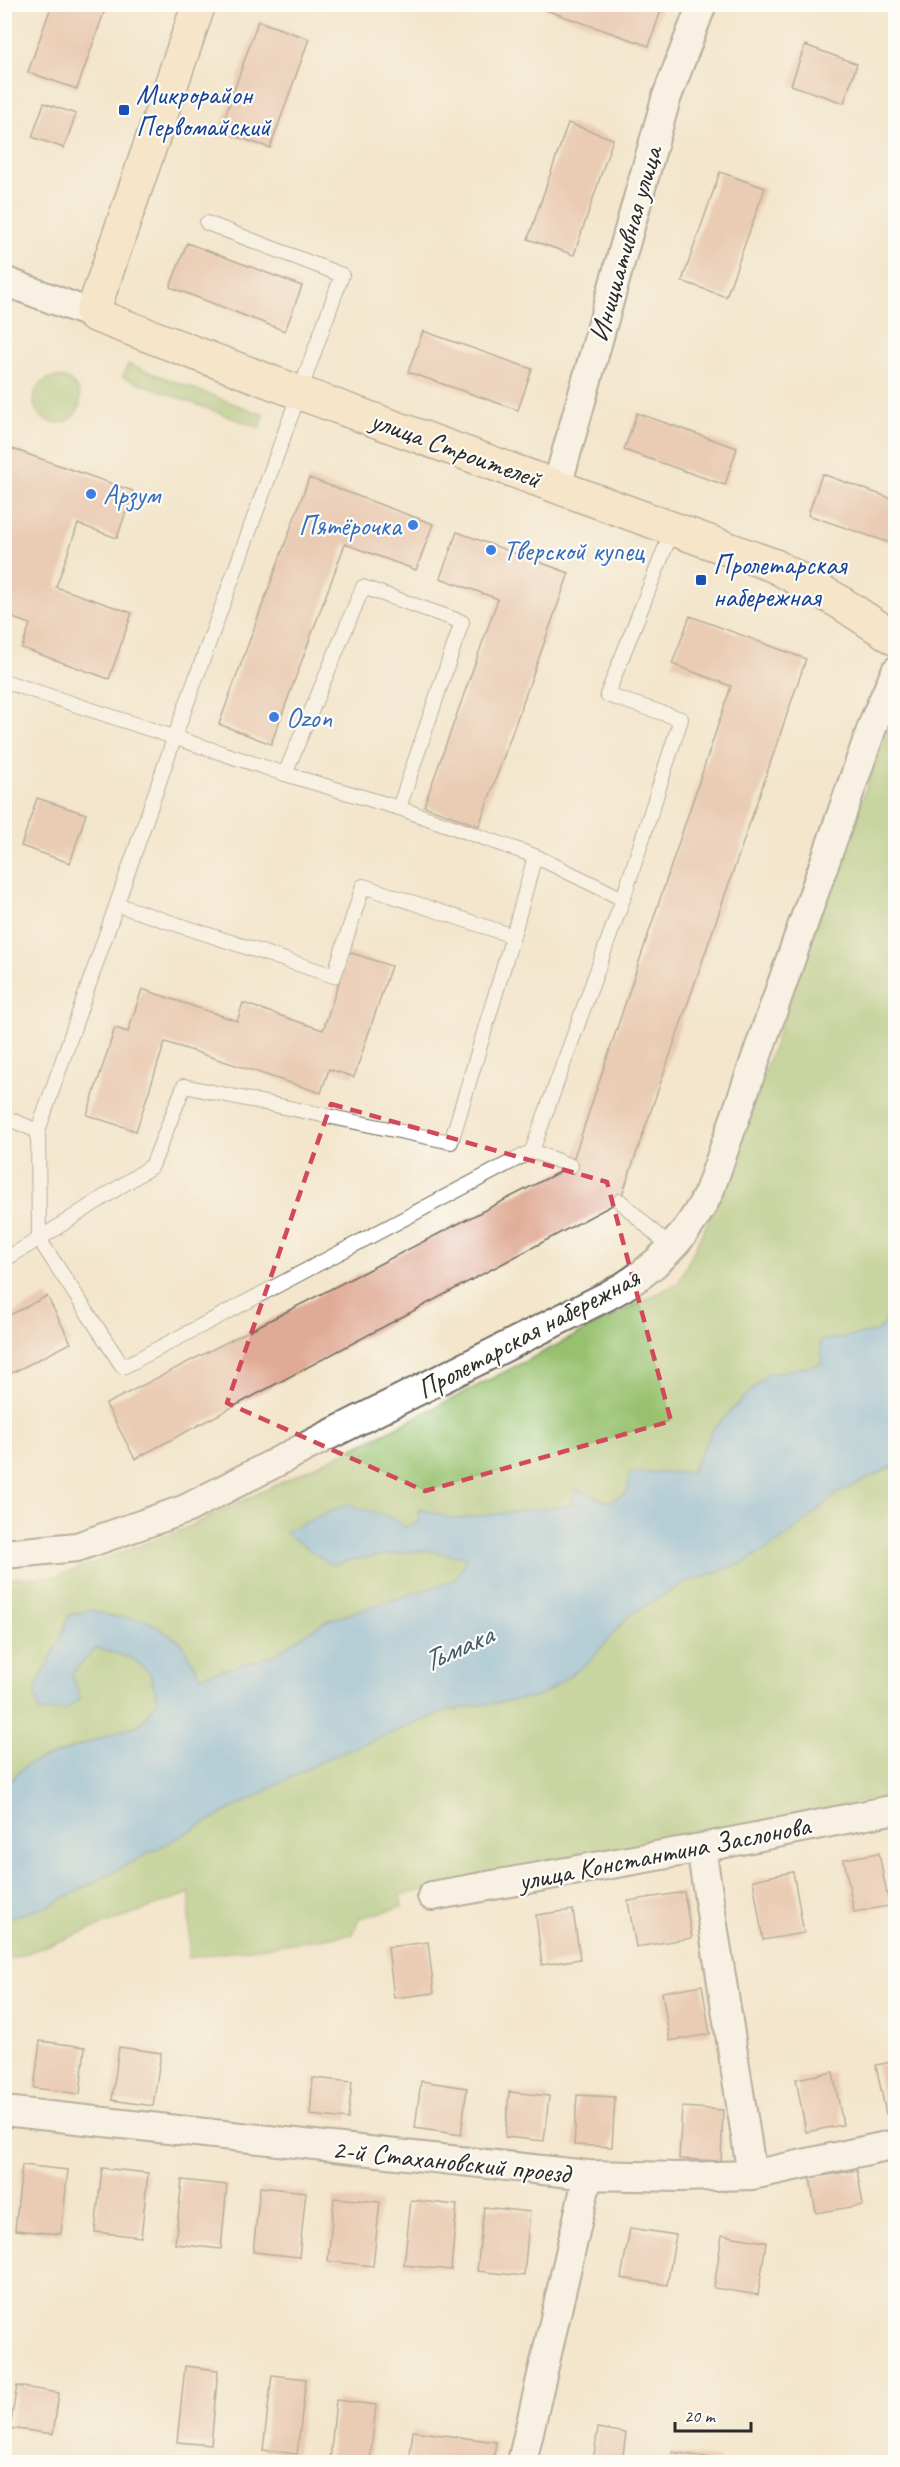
<svg xmlns="http://www.w3.org/2000/svg" width="900" height="2467" viewBox="0 0 900 2467" font-family="Caveat,sans-serif">
	<style>
		.green { fill: #97c16e; stroke: #61764c; stroke-width: 1.5 }
		.water { fill: #6ab0e1; stroke: #4a6e86; stroke-width: 1.5 }
		.building { fill: #e0ab96 }
		.lines { fill: none; stroke-linecap: round; stroke-linejoin: round }
		.service-casing { stroke: #716c63; stroke-width: 16 }
		.minor-casing { stroke: #716c63; stroke-width: 32 }
		.secondary-casing { stroke: #716c63; stroke-width: 36 }
		.service { stroke: #fff; stroke-width: 14 }
		.minor { stroke: #fff; stroke-width: 28 }
		.secondary { stroke: #fde5c5; stroke-width: 33 }
		.marked { fill: none; stroke: #d1495b; stroke-width: 4.5; stroke-dasharray: 12 8; stroke-linejoin: round }
		.transit-dot { fill: #1a4fb4; stroke: #fdfcf7; stroke-width: 2 }
		.shop-dot { fill: #3f7fe0; stroke: #fdfcf7; stroke-width: 2 }
		.labels { text-anchor: middle; dominant-baseline: central; stroke-width: 4.5; stroke-linejoin: round; paint-order: stroke }
		.transit-label { font-size: 28px; fill: #164399; stroke: #fdfcf7; text-anchor: start }
		.street-label { font-size: 28px; fill: #2b2b2b; stroke: #fdfcf7 }
		.shop-label { font-size: 28px; fill: #366cbe; stroke: #fdfcf7; text-anchor: start }
		.water-label { font-size: 30px; font-style: italic; fill: #415a6b; stroke: #fdfcf7 }
	</style>
	<rect width="100%" height="100%" fill="#fdfcf7"/>
	<filter id="ink" filterUnits="userSpaceOnUse"><feTurbulence type="fractalNoise" baseFrequency=".0167" numOctaves="2"/><feDisplacementMap in="SourceGraphic" scale="12" xChannelSelector="R" yChannelSelector="G"/><feConvolveMatrix kernelMatrix="1 2 1 2 8 2 1 2 1" color-interpolation-filters="sRGB"/></filter>
	<filter id="wash" filterUnits="userSpaceOnUse"><feTurbulence type="fractalNoise" baseFrequency=".008" numOctaves="4" result="noise"/><feDisplacementMap in="SourceGraphic" scale="24" xChannelSelector="R" yChannelSelector="G"/><feGaussianBlur stdDeviation="1.35" result="paint"/><feColorMatrix in="noise" values="0 0 0 0 0 0 0 0 0 0 0 0 0 0 0 0 0 1.4 0 .05"/><feComposite in="paint" operator="in"/></filter>
	<g filter="url(#wash)">
		<rect width="100%" height="100%" fill="#f3e6cc"/>
		<path class="green" d="M128,364l136,51 -4,13 -137,-51z
			M34 400a23 23 0 1 1 46 0a23 23 0 1 1-46 0Z
			M887,729l9,8v571l-19,24 -57,9 2,23 -54,10 -55,55 -21,43 -61,1 -4,20 -18,9 -32,-13 -5,16 -118,14 -35,-10 1,13 -16,5 -12,-9 -61,47 32,-7 63,-8 42,7 -13,23 -131,42 -51,34 -73,20 -19,-34 -33,-21 -33,-4 -24,-7 -22,5 -8,22 11,36 24,-25 35,10 19,15 8,27 -18,24 -114,41 -21,21v-208l50,-1 129,-48 211,-101 283,-145 41,-84z
			M895,1465v330l-495,100 2,12 -43,11 -6,16 -164,24 1,-65 -185,68v-42l44,-13 277,-147 123,-49 92,-14 49,-35 39,-46 56,-32 58,-20 41,-24 54,-46z"/>
		<path class="water" d="M895,1308v157l-57,28 -54,46 -41,24 -58,20 -56,32 -39,46 -49,35 -92,14 -123,49 -277,147 -44,13v-133l21,-21 114,-41 18,-24 -8,-27 -19,-15 -35,-10 -24,25 8,26 -15,11 -26,2 -4,-22 26,-53 8,-22 22,-5 24,7 33,4 33,21 19,34 72,-20 52,-34 131,-42 12,-22 -41,-8 -63,8 -32,7 -47,-33 63,-28 45,14 13,9 15,-5 -1,-13 35,10 117,-14 5,-16 33,13 18,-9 3,-20 61,-1 22,-43 55,-55 54,-10 -2,-23 57,-9z"/>
		<g id="blocks">
			<path class="building" d="M52,4h55l-30,85 -49,-17z
				M544,4h119l-14,42 -106,-37z
				M258,21l51,18 -39,109 -50,-17z
				M805,45l52,19 -13,39 -53,-18z
				M44,103l32,11 -12,34 -32,-11z
				M568,123l45,16 -39,116 -46,-16z
				M720,172l45,16 -39,109 -44,-16z
				M187,243l115,43 -17,45 -115,-44z
				M423,331l109,38 -14,41 -110,-38z
				M637,413l100,35 -12,37 -101,-35z
				M4,446l129,45 -16,47 -39,-14 -22,63 76,26 -23,66 -87,-31 8,-24 -26,-9z
				M822,474l74,26v45l-88,-30z
				M309,478l124,46 -17,46 -71,-26 -74,200 -52,-20z
				M457,532l112,41 -90,253 -55,-20 74,-207 -58,-21z
				M690,616l116,43 -186,542 -485,258 -29,-55 465,-238 160,-480 -59,-22z
				M37,798l49,16 -16,49 -49,-17z
				M349,952l42,14 -37,111 -25,-8 -8,24 -156,-51 -29,89 -49,-16 28,-87 13,4 14,-43 95,32 6,-18 80,27z
				M47,1296l24,47 -67,34v-59z
				M879,1853l10,53 -35,6 -10,-53z
				M793,1872l11,61 -41,7 -10,-60z
				M684,1892l8,46 -56,9 -8,-46z
				M573,1910l7,49 -38,6 -6,-50z
				M428,1942l6,51 -40,5 -6,-51z
				M702,1985l8,49 -40,7 -8,-49z
				M4,2025h4l-2,16h-2z
				M40,2041l45,6 -5,47 -46,-6z
				M119,2047l42,6 -8,53 -41,-6z
				M896,2061v51l-10,2 -10,-49z
				M833,2072l10,53 -37,7 -10,-53z
				M313,2078l39,4 -4,37 -38,-4z
				M421,2081l46,7 -6,47 -46,-7z
				M509,2092l40,4 -5,45 -39,-4z
				M577,2095l38,2 -3,50 -38,-2z
				M682,2107l41,3 -2,51 -42,-2z
				M22,2165l46,5 -7,64 -46,-4z
				M102,2168l46,5 -7,64 -46,-5z
				M857,2170l6,35 -47,8 -6,-35z
				M182,2180l45,5 -6,64 -46,-5z
				M260,2187l46,5 -7,65 -46,-5z
				M334,2198l46,4 -7,64 -45,-5z
				M411,2200l46,5 -6,65 -47,-5z
				M484,2207l46,5 -6,64 -47,-5z
				M630,2228l46,7 -9,50 -46,-7z
				M722,2235l44,7 -8,53 -44,-7z
				M185,2366l33,4 -7,75 -34,-3z
				M272,2375l34,4 -9,75 -34,-4z
				M17,2386l42,7 -6,41 -43,-6z
				M336,2400l40,5 -6,57 -40,-2z
				M598,2428l28,5 -4,29h-29z
				M413,2431l83,11 -3,20h-84z
				M672,2452l47,7 -1,3h-47z
				M763,2456l36,5v1h-37z"/>
		</g>
	</g>
	<g filter="url(#ink)">
		<use href="#blocks" fill-opacity="0" stroke="#716c63" stroke-width="1.5"/>
		<g class="lines">
			<g class="service-casing">
				<path id="service" d="M4,681l281,93 114,34 136,48 88,43
					M285,774l78,-187 99,35 -63,186
					M118,905l216,71 29,-90 150,50 22,-80
					M513,936l-62,206 -267,-56 -32,80 -113,73 84,128 409,-216 91,-252 58,-180 -74,-24 66,-167
					M4,1117l34,14
					M532,1151l39,15
					M620,1201l52,48
					M4,1260l35,-21 -1,-108 137,-395 167,-461 -135,-52"/>
			</g>
			<g class="minor-casing">
				<path id="minor" d="M4,281l88,33
					M557,486l109,-387 36,-95
					M4,1554l73,-7 109,-38 137,-71 284,-142c46,-24 80,-58 102,-104l166,-473 21,-48
					M701,1848l51,327
					M432,1896l269,-48 195,-39
					M4,2111l584,64 91,2 73,-2 144,-31
					M522,2462l66,-287"/>
			</g>
			<g class="secondary-casing">
				<path id="secondary" d="M199,4l-107,310 208,79 475,173 63,35 58,38"/>
			</g>
			<use href="#service" class="service"/>
			<use href="#minor" class="minor"/>
			<use href="#secondary" class="secondary"/>
		</g>
	</g>
	<path d="M0 0H900V2467H0ZM331,1104l276,78 64,239 -246,70 -198,-88z" fill="#f3e6cc" fill-opacity=".55" fill-rule="evenodd"/>
	<path class="marked" d="M331,1104l276,78 64,239 -246,70 -198,-88z"/>
	<g class="transit-dot">
		<rect x="118" y="104" width="12" height="12" rx="3"/>
		<rect x="695" y="574" width="12" height="12" rx="3"/>
	</g>
	<g class="shop-dot">
		<circle cx="91" cy="494" r="6"/>
		<circle cx="413" cy="525" r="6"/>
		<circle cx="491" cy="550" r="6"/>
		<circle cx="274" cy="717" r="6"/>
	</g>
	<g class="labels">
		<g class="transit-label">
			<text x="136" y="94">Микрорайон<tspan x="136" dy="32">Первомайский</tspan></text>
			<text x="713" y="564">Пролетарская<tspan x="713" dy="32">набережная</tspan></text>
		</g>
		<g class="street-label">
			<text transform="translate(625 244) rotate(-74)">Инициативная улица</text>
			<text transform="translate(456 449) rotate(20)">улица Строителей</text>
			<text transform="translate(528 1333) rotate(-28)">Пролетарская набережная</text>
			<text transform="translate(664 1853) rotate(-11)">улица Константина Заслонова</text>
			<text transform="translate(451 2161) rotate(6)">2-й Стахановский проезд</text>
		</g>
		<g class="shop-label">
			<text x="103" y="494">Арзум</text>
			<text x="401" y="525" text-anchor="end">Пятёрочка</text>
			<text x="503" y="550">Тверской купец</text>
			<text x="286" y="717">Ozon</text>
		</g>
		<g class="water-label">
			<text transform="translate(457 1648) rotate(-24)">Тьмака</text>
		</g>
	</g>
	<rect width="900" height="2467" fill="none" stroke="#fdfcf7" stroke-width="24"/>
	<path d="M675 2422v9h76v-9" fill="none" stroke="#2b2b2b" stroke-width="3"/>
	<text x="684" y="2422" font-size="18" fill="#2b2b2b" stroke="#fdfcf7" stroke-width="4.5" paint-order="stroke">20 m</text>
</svg>
